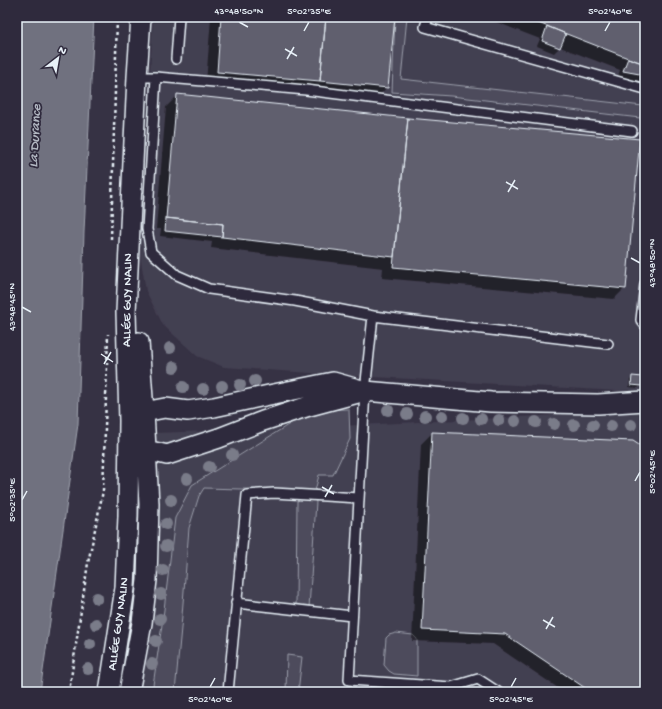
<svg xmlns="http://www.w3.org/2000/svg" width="662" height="709" viewBox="0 0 662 709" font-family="'Gochi Hand',sans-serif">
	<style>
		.built { fill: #433f51 }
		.green { fill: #4d4b5c; stroke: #9a9eaa }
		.water { fill: #70717f; stroke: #a0a4af }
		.shadow { fill: #0007 }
		.building { fill: #605e6e; stroke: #e8f1f8 }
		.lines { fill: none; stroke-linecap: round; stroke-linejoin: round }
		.lane-casing { stroke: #e8f1f8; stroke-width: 12 }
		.street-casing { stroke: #e8f1f8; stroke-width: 22 }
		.path { stroke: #e8f1f8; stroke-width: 2.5; stroke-dasharray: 3 3; stroke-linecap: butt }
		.lane { stroke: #2f2a3d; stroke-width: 9 }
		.street { stroke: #2f2a3d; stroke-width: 19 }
		.tree { fill: #7a7b89 }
		.ticks { fill: none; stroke: #e8f1f8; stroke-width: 1.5 }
		.labels { text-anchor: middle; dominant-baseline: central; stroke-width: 3.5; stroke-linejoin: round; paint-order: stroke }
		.street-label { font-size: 13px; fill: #e8f1f8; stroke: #2f2a3d }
		.water-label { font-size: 14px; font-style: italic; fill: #b2b7c2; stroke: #2f2a3d }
		.neatline { fill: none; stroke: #e8f1f8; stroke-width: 1.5 }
		.ticks-label { font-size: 10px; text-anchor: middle; fill: #e8f1f8 }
	</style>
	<rect width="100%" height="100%" fill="#363244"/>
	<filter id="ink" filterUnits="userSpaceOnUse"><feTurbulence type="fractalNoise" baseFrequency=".025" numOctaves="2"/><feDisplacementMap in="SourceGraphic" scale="8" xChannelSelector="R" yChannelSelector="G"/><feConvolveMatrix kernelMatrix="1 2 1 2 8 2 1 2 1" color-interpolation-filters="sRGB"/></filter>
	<g filter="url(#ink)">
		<path class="built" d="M153,17h492v373l-27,1 -225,-13 -39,-2 -130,-9 -27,-11 -34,-31 -17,-34 -6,-36z
			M645,408v284h-506l14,-67v-192l145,-5 242,-12z"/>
		<path class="green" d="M395,17h12l-6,62 242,27 -3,12 -189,-22 -59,-4z
			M349,409l1,30 -17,36h-14l-4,16 -111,-3 -5,8 -10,32 -8,100 -6,64h-23l11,-74 12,-100 17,-33 120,-75z
			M302,498l13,1 1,3 -7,106 -13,-1 1,-106z
			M396,633l17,2 4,4v37l-23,-2 -5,-3 -5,-6 2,-27 3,-3z
			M287,655l15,2 -4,35 -12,-1z"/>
		<path class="water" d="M17,17h77l-10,215 -6,192 -38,268h-23z"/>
		<path class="shadow" d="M211,17h183l-7,70 -8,9 -173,-13z
			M483,17h162v65l-27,-6 2,-6 -60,-23 -6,6 -17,-7 3,-7z
			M178,95l231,24 216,169 -11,11 -232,-21 1,-10 -172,-20 1,-6 -52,-6 1,-7h-5l10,-122z
			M633,377l8,9 -3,2 -9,-1 1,-7z
			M432,433l201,9 12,8v242h-81l-71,-48 -81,-3 9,-197z"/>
		<path class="building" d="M221,17h105l-6,64 -103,-9z
			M326,17h69l-7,71 -68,-7z
			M523,17h122v47l-17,-6z
			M547,26l19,8 -6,14 -18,-7z
			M628,58l17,6v11l-22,-4z
			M177,94l231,24 -14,139 -172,-20 1,-13 -57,-6z
			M408,118l232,21 -14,150 -233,-22z
			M166,218l57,6 -1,13 -57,-6z
			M632,376l11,1 -1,9 -11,-1z
			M432,432l201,9 12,8v243h-54l-86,-58 -83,-4z"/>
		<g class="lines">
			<g class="lane-casing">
				<path id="lane" d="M428,17l-3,10 220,62
					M176,59l3,-42
					M137,77h19l150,13 326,41
					M156,77l-9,152 4,23 26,23 32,14 86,12 78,15
					M645,284l-4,36 4,5
					M236,603l116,13
					M228,692l19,-197 27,-2 85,5
					M498,692l-20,-13 -27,8 -102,-7 16,-289 8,-75 235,28"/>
			</g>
			<g class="street-casing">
				<path id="street" d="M129,421l15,-9 21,-4 23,3 26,-4 55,-12 64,-13 32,9 126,11 107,2 47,-3
					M136,442l10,8 21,5 52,-17 44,-17 46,-15 56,-15
					M109,692l16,-104 3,-72 1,-95 -3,-109 11,-235 4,-60
					M129,692l13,-69 5,-43 2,-76 -5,-92 -5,-70"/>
			</g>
			<path class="path" d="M111,239l6,-222
				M69,692l19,-129 15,-72 5,-157"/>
			<use href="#lane" class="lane"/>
			<use href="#street" class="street"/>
		</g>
		<g class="tree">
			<circle cx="170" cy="348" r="6"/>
			<circle cx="174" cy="367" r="6"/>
			<circle cx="255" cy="381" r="6"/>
			<circle cx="240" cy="385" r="6"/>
			<circle cx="222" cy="386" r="6"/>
			<circle cx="183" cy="387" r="6"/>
			<circle cx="203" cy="389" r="6"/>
			<circle cx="388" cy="410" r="6"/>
			<circle cx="407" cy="414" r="6"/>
			<circle cx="425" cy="416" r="6"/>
			<circle cx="442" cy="416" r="6"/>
			<circle cx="463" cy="418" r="6"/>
			<circle cx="481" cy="419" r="6"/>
			<circle cx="499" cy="420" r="6"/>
			<circle cx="515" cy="421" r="6"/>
			<circle cx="536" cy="422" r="6"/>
			<circle cx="554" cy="424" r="6"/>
			<circle cx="574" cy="425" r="6"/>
			<circle cx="593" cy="425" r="6"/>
			<circle cx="631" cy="425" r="6"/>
			<circle cx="611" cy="426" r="6"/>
			<circle cx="232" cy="455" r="6"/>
			<circle cx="209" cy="467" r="6"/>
			<circle cx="187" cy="479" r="6"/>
			<circle cx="171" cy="500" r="6"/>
			<circle cx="166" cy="524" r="6"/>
			<circle cx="166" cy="546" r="6"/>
			<circle cx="163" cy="570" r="6"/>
			<circle cx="161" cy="594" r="6"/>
			<circle cx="97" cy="598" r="6"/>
			<circle cx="160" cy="619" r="6"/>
			<circle cx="96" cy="624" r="6"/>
			<circle cx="156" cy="641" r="6"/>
			<circle cx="90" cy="644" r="6"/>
			<circle cx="152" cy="664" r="6"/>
			<circle cx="88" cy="669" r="6"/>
		</g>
	</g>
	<path class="ticks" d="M239,22l9,5M304,31l5,-9M605,31l5,-9M285,49l12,7M287,59l7,-12M506,182l12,7M508,192l7,-12M631,258l9,5M22,307l9,5M101,354l12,8M104,364l7,-12M635,481l5,-9M322,487l12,7M325,497l7,-12M22,500l5,-9M543,620l12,7M546,629l7,-12M210,687l5,-9M511,687l5,-9"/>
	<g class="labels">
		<g class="street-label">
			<text transform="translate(128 300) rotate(-89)">ALLÉE GUY NALIN</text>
			<text transform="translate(119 624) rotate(-82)">ALLÉE GUY NALIN</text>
		</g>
		<g class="water-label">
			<text transform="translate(36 136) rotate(-87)">La Durance</text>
		</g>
	</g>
	<rect width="662" height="709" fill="none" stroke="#2f2a3d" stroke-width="44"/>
	<g transform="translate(58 58) rotate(31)" stroke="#2f2a3d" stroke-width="3" paint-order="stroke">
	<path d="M0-3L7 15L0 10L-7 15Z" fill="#e8f1f8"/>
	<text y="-6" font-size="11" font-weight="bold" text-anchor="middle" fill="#e8f1f8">N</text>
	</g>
	<rect x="22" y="22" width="618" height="665" class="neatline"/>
	<g class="ticks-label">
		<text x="239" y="14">43°48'50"N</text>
		<text x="309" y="14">5°02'35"E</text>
		<text x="610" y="14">5°02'40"E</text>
		<text transform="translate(651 263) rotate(-90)" y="4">43°48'50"N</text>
		<text transform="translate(11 307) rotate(-90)" y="4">43°48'45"N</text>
		<text transform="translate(651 472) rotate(-90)" y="4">5°02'45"E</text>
		<text transform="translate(11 500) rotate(-90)" y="4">5°02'35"E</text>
		<text x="210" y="702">5°02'40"E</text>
		<text x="511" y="702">5°02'45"E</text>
	</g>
</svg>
